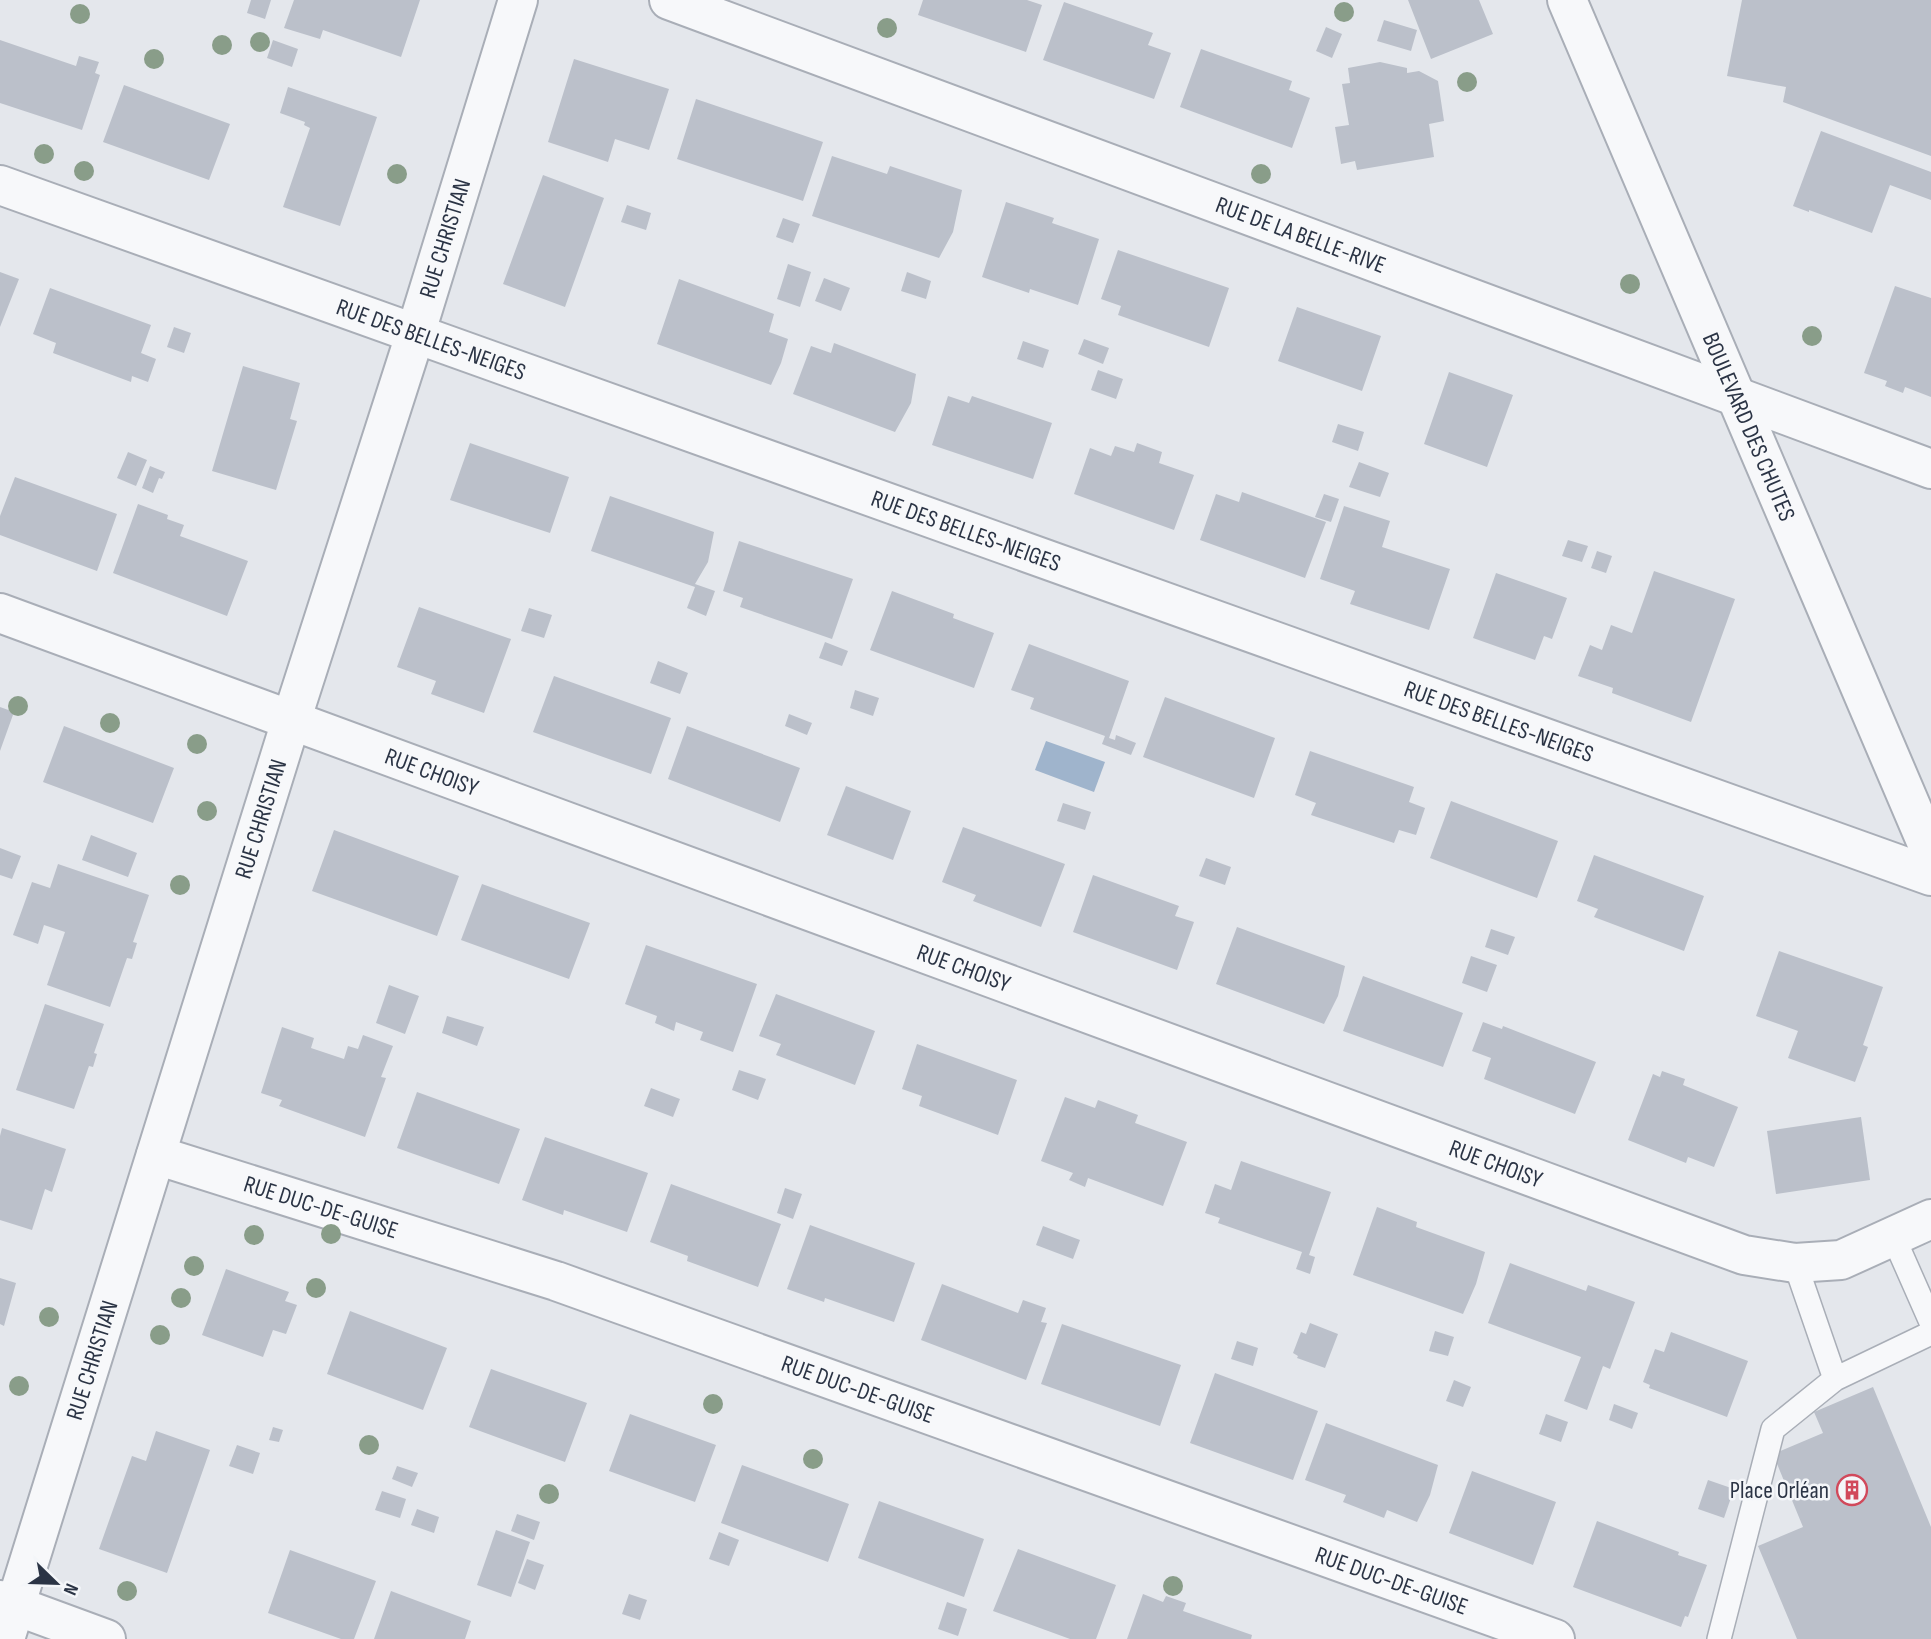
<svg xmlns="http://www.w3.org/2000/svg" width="1931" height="1639" viewBox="0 0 1931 1639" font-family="'Sofia Sans Condensed',sans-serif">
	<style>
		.water { fill: #9fb4cc }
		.building { fill: #bbc0ca }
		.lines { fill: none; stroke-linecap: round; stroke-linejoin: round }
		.service-casing { stroke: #a9aeb7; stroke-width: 26 }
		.minor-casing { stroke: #a9aeb7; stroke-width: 42 }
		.tertiary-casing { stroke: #a9aeb7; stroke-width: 42 }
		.service { stroke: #f7f8fa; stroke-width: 23 }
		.minor { stroke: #f7f8fa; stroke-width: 38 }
		.tertiary { stroke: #f7f8fa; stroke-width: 38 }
		.tree { fill: #899d89 }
		.labels { text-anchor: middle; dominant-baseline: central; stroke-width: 5; stroke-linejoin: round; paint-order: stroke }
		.street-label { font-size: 24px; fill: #2b3445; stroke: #f4f6f9 }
		.poi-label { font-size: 24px; fill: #2b3445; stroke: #f4f6f9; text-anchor: end }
	</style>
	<rect width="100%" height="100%" fill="#e4e7ec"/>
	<path class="water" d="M1046,741l59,21 -11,30 -59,-22z"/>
	<path class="building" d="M251,0h20l-6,19 -18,-6z
		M294,0h126l-19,57 -78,-27 -3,9 -36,-11z
		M923,0h104l15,5 -16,47 -108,-37z
		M1408,0h71l14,34 -62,25z
		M1742,0h189v156l-148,-54 3,-15 -59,-11z
		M1064,2l89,31 -5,12 23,8 -17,46 -111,-39z
		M1384,20l33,10 -6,21 -34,-10z
		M1326,27l16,7 -10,24 -16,-7z
		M0,40l76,26 3,-10 20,6 -4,11 5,2 -18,55 -82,-27z
		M273,40l25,9 -6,18 -25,-9z
		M1201,49l91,32 -3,9 21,8 -18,50 -112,-41z
		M574,59l95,30 -20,61 -34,-11 -7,23 -60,-20z
		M1380,62l27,6v5l12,-2 19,10 6,40 -15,3 5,33 -77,13 -2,-9 -14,3 -6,-37 14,-2 -7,-41 8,-1 -2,-15z
		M124,85l106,39 -21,56 -106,-38z
		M288,87l89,30 -37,109 -57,-19 27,-79 -6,-3 1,-3 -25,-9z
		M696,99l127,43 -20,59 -126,-42z
		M1821,131l110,41v28l-41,-15 -18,48 -63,-23v2l-16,-6z
		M832,156l55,18 3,-8 72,24 -9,42 -14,26 -127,-42z
		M543,175l61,23 -39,109 -62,-23z
		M1006,202l48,16 -2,5 47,16 -21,66 -48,-16 -1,4 -47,-16z
		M627,205l24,8 -5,17 -25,-8z
		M783,218l17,6 -7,19 -17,-6z
		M1118,250l111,38 -20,59 -91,-32 3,-9 -20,-7z
		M788,264l23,8 -11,35 -23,-8z
		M0,272l19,7 -19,48z
		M907,272l24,9 -5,18 -25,-8z
		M824,278l26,10 -9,23 -26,-10z
		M679,279l95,35 -5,18 19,7 -7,24 -10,22 -114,-41z
		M1895,286l36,12v99l-26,-10 -2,6 -18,-7 2,-5 -23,-8z
		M50,288l101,37 -10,28 15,6 -8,23 -16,-6 -1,6 -78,-29 3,-10 -23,-9z
		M1297,307l84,29 -19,55 -84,-30z
		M174,327l17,6 -7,20 -17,-6z
		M1084,339l25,9 -6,16 -25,-10z
		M1023,341l26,9 -6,18 -26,-9z
		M834,343l82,31 -5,29 -16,29 -102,-38 18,-48 20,7z
		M243,366l57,17 -10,36 7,2 -21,69 -64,-19z
		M1098,370l25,9 -7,20 -25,-9z
		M1449,372l64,23 -26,72 -63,-23z
		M948,396l21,7 3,-7 80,27 -19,56 -101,-34z
		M1338,424l26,8 -6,19 -26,-9z
		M470,443l99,34 -19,56 -100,-33z
		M1137,443l25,9 -3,11 35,12 -20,55 -100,-36 16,-46 21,8 4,-10 19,6z
		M128,452l19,8 -11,26 -19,-8z
		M1359,462l30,11 -9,24 -31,-10z
		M150,466l15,6 -3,7 -3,-1 -6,15 -11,-5z
		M15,477l102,37 -20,57 -97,-36v-19z
		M1242,492l84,30 -21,56 -105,-38 16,-46 23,8z
		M1324,494l15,5 -8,23 -16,-5z
		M610,496l104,36 -6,30 -13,22 20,7 -9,25 -19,-8 8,-21 -104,-36z
		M138,504l30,11 -1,4 17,6 -4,11 68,25 -21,55 -114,-43z
		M1344,506l46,15 -8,26 68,22 -21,61 -79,-26 5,-13 -35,-12z
		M1568,540l20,6 -6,16 -20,-6z
		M739,541l114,38 -21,60 -92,-32 3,-9 -20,-7z
		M1597,551l15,5 -6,17 -15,-5z
		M1654,571l81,28 -44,123 -79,-29 1,-5 -35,-12 12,-31 12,5 9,-25 21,8z
		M1496,573l71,25 -15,41 -8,-3 -9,24 -62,-22z
		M892,591l62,23 -1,4 41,15 -20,55 -104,-38z
		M419,607l92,32 -27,74 -53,-19 5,-13 -39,-14z
		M529,608l23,7 -8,23 -23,-7z
		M825,642l23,9 -6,15 -23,-8z
		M1029,644l100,37 -20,57 6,2 1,-5 20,8 -5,12 -29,-11 3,-8 -75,-27 4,-11 -23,-8z
		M658,661l30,12 -8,21 -30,-11z
		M554,676l117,42 -20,56 -118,-42z
		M855,690l24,8 -6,18 -23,-8z
		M1165,697l110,41 -21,60 -111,-41z
		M0,707l14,5 -14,39z
		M789,714l23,9 -5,12 -22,-9z
		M64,726l110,42 -21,55 -110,-41z
		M687,726l113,42 -20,54 -112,-43z
		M1310,751l104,36 -5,15 16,6 -9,27 -17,-5 -5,13 -83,-28 5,-12 -21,-8z
		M846,786l65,25 -18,49 -66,-25z
		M1451,801l107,40 -21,57 -107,-40z
		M1063,803l28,9 -6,18 -28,-9z
		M963,827l102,37 -24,63 -68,-26 3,-6 -34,-13z
		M334,830l125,46 -22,60 -125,-45z
		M91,835l46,18 -9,24 -46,-17z
		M0,848l21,8 -9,23 -12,-4z
		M1594,855l110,41 -20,55 -90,-34 4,-8 -21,-8z
		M1206,858l25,9 -6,18 -26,-9z
		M58,864l91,31 -16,47 4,1 -5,16 -5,-1 -17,49 -63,-22 18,-53 -21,-7 -6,19 -25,-9 19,-53 18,6z
		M1093,875l86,31 -4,10 19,6 -17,48 -104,-38z
		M482,884l108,39 -21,56 -108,-39z
		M1237,927l108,39 -7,30 -14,28 -108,-40z
		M1491,929l24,8 -7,18 -23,-8z
		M646,945l111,39 -24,68 -33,-12 3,-8 -27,-10 -2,9 -19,-8 2,-7 -32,-12z
		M1779,951l104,36 -20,58 5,2 -13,35 -67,-24 10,-27 -42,-15z
		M1471,956l26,9 -10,27 -25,-9z
		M1363,976l100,37 -20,54 -100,-36z
		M389,985l30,11 -14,38 -29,-11z
		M776,994l99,37 -20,54 -79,-30 5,-11 -22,-8z
		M45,1004l59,20 -10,29 3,1 -4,13 -4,-1 -15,43 -58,-19z
		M447,1016l37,11 -7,19 -35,-13z
		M1483,1022l19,7 1,-3 93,36 -21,52 -91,-35 7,-21 -19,-7z
		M282,1027l32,11 -3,10 33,11 4,-13 10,3 5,-14 30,11 -12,31 5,1 -21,59 -86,-31 3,-6 -21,-7z
		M917,1044l100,36 -19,55 -79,-29 3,-10 -20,-7z
		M739,1070l27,9 -8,21 -26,-10z
		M1662,1071l23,8 -2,6 55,22 -24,60 -26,-10 -2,6 -58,-23 25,-66 7,3z
		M651,1088l29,11 -7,18 -29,-11z
		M417,1092l103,37 -21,55 -102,-36z
		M1065,1097l30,11 3,-8 40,15 -3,8 52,19 -24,64 -75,-28 -3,9 -16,-7 4,-7 -32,-12z
		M1861,1117l9,63 -94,14 -9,-63z
		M2,1128l64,21 -14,43 -7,-3 -13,41 -32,-10v-84z
		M545,1137l103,36 -21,59 -63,-22 -1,5 -41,-15z
		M1241,1161l90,31 -22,63 6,2 -5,17 -14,-5 6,-17 -84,-29 2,-5 -15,-5 10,-29 16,6z
		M671,1184l110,40 -23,63 -71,-26 1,-5 -38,-14z
		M785,1188l17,6 -9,25 -16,-6z
		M1377,1207l40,15 -1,5 69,25 -9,32 -13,30 -110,-39z
		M810,1225l105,38 -21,59 -69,-24 -1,4 -37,-13z
		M1043,1226l37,14 -7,19 -37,-14z
		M1510,1263l76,28 2,-6 47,17 -25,67 -7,-3 -16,44 -23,-9 17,-44 -93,-34z
		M226,1269l63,23 -4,9 12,4 -11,29 -13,-4 -10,27 -61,-22z
		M0,1278l16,5 -12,43 -4,-2z
		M942,1284l76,29 5,-13 23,8 -5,14 6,1 -21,57 -105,-40z
		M350,1311l97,37 -24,62 -96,-36z
		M1310,1323l28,11 -13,34 -28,-10 1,-2 -5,-3 8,-21 5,2z
		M1062,1324l119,41 -21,61 -119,-42z
		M1435,1331l19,6 -6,19 -19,-5z
		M1671,1332l77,29 -21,56 -78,-29 1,-3 -7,-3 12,-33 9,3z
		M1237,1341l21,7 -5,18 -22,-7z
		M491,1369l96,34 -22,59 -96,-35z
		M1215,1373l103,38 -25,69 -103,-37z
		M1454,1380l17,7 -8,20 -17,-6z
		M1873,1387l58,140v112h-134l-39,-93 45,-19 -30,-73 50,-21 -9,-21z
		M1614,1404l24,9 -6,16 -23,-9z
		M630,1414l86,31 -21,57 -86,-31z
		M1546,1414l22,8 -7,20 -22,-8z
		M1326,1423l112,42 -8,30 -13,27 -30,-12 -3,8 -41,-16 3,-7 -41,-15z
		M273,1427l10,3 -4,12 -10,-2z
		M156,1431l54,19 -43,123 -68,-24 33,-93 14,5z
		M237,1445l23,8 -7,21 -24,-8z
		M742,1465l107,39 -21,58 -107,-39z
		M397,1466l21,7 -6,14 -20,-8z
		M1472,1471l84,31 -23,63 -84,-32z
		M1708,1480l26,9 -10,29 -26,-9z
		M382,1491l24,8 -6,19 -25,-8z
		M879,1501l105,38 -20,58 -106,-39z
		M417,1509l22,8 -5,16 -23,-8z
		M517,1514l23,8 -6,18 -23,-9z
		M1597,1521l82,31 -1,3 29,10 -19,52 -3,-1 -4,11 -108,-40z
		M496,1530l34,12 -19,55 -34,-12z
		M719,1532l20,8 -10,26 -20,-7z
		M1018,1549l98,36 -20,54h-26l-77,-28z
		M290,1550l86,31 -22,58h-13l-73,-26z
		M527,1559l17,6 -9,25 -17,-7z
		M391,1591l80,30 -6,18h-91z
		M629,1594l18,6 -7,20 -18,-6z
		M1143,1594l20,8 3,-6 20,7 -3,8 69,24 -1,4h-124z
		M947,1602l20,7 -9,27 -20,-7z"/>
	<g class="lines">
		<g class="service-casing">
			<path id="service" d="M1893,1236l38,86
				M1795,1263l40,116 96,-46
				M1719,1639l54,-210 62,-50"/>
		</g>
		<g class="minor-casing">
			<g id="minor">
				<path id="s1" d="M669,0l1262,469"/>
				<path id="s2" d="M0,185l1931,691"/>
				<path id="s3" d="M0,613l1744,642 51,8 46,-3 90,-41"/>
				<path id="s4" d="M156,1155l400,126 999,358"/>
				<path d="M0,1600l106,39"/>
				<path id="s5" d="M5,1639l286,-918 124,-386 103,-335"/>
			</g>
		</g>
		<g class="tertiary-casing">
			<g id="tertiary">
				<path id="s6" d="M1567,0l364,853"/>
			</g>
		</g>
		<use href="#service" class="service"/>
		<use href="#minor" class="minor"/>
		<use href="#tertiary" class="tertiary"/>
	</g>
	<g class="tree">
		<circle cx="1344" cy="12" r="10"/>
		<circle cx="80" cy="14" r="10"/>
		<circle cx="887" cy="28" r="10"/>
		<circle cx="260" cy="42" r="10"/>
		<circle cx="222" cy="45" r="10"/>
		<circle cx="154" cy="59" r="10"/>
		<circle cx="1467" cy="82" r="10"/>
		<circle cx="44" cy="154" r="10"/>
		<circle cx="84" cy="171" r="10"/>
		<circle cx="397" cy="174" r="10"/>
		<circle cx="1261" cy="174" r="10"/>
		<circle cx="1630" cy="284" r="10"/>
		<circle cx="1812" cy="336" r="10"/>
		<circle cx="18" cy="706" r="10"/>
		<circle cx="110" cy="723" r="10"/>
		<circle cx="197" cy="744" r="10"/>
		<circle cx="207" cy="811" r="10"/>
		<circle cx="180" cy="885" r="10"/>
		<circle cx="331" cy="1234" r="10"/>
		<circle cx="254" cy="1235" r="10"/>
		<circle cx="194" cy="1266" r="10"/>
		<circle cx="316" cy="1288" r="10"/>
		<circle cx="181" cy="1298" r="10"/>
		<circle cx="49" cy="1317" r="10"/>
		<circle cx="160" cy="1335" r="10"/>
		<circle cx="19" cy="1386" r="10"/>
		<circle cx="713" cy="1404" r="10"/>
		<circle cx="369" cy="1445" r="10"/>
		<circle cx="813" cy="1459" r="10"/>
		<circle cx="549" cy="1494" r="10"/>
		<circle cx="1173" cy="1586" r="10"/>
		<circle cx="127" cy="1591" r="10"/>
	</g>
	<defs>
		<g id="building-ring" transform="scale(1.575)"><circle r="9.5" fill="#f4f6f9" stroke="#d1495b" stroke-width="1.5"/><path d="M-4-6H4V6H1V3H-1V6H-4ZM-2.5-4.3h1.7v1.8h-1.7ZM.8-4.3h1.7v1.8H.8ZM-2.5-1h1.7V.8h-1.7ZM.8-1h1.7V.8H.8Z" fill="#d1495b"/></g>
	</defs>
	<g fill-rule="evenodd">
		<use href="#building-ring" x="1852" y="1490"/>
	</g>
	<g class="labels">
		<g class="street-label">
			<text stroke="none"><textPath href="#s1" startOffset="674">RUE DE LA BELLE-RIVE</textPath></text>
			<text stroke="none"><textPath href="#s5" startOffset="1468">RUE CHRISTIAN</textPath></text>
			<text stroke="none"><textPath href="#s2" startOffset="458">RUE DES BELLES-NEIGES</textPath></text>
			<text stroke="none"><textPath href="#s6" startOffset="464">BOULEVARD DES CHUTES</textPath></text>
			<text stroke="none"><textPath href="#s2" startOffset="1026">RUE DES BELLES-NEIGES</textPath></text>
			<text stroke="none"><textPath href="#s2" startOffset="1592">RUE DES BELLES-NEIGES</textPath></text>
			<text stroke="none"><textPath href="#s3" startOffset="460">RUE CHOISY</textPath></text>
			<text stroke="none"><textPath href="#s5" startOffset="859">RUE CHRISTIAN</textPath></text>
			<text stroke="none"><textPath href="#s3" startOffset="1027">RUE CHOISY</textPath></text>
			<text stroke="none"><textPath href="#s3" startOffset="1594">RUE CHOISY</textPath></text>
			<text stroke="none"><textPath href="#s4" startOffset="173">RUE DUC-DE-GUISE</textPath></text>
			<text stroke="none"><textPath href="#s5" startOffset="292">RUE CHRISTIAN</textPath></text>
			<text stroke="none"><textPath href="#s4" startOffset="740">RUE DUC-DE-GUISE</textPath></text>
			<text stroke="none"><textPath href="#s4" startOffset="1307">RUE DUC-DE-GUISE</textPath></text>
		</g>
		<g class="poi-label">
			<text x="1829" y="1490">Place Orléan</text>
		</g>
	</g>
	<g transform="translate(56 1583) rotate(113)" stroke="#f4f6f9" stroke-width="5" paint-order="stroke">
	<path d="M0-5L12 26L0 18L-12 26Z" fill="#2b3445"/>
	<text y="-10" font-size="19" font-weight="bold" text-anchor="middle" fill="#2b3445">N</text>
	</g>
</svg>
